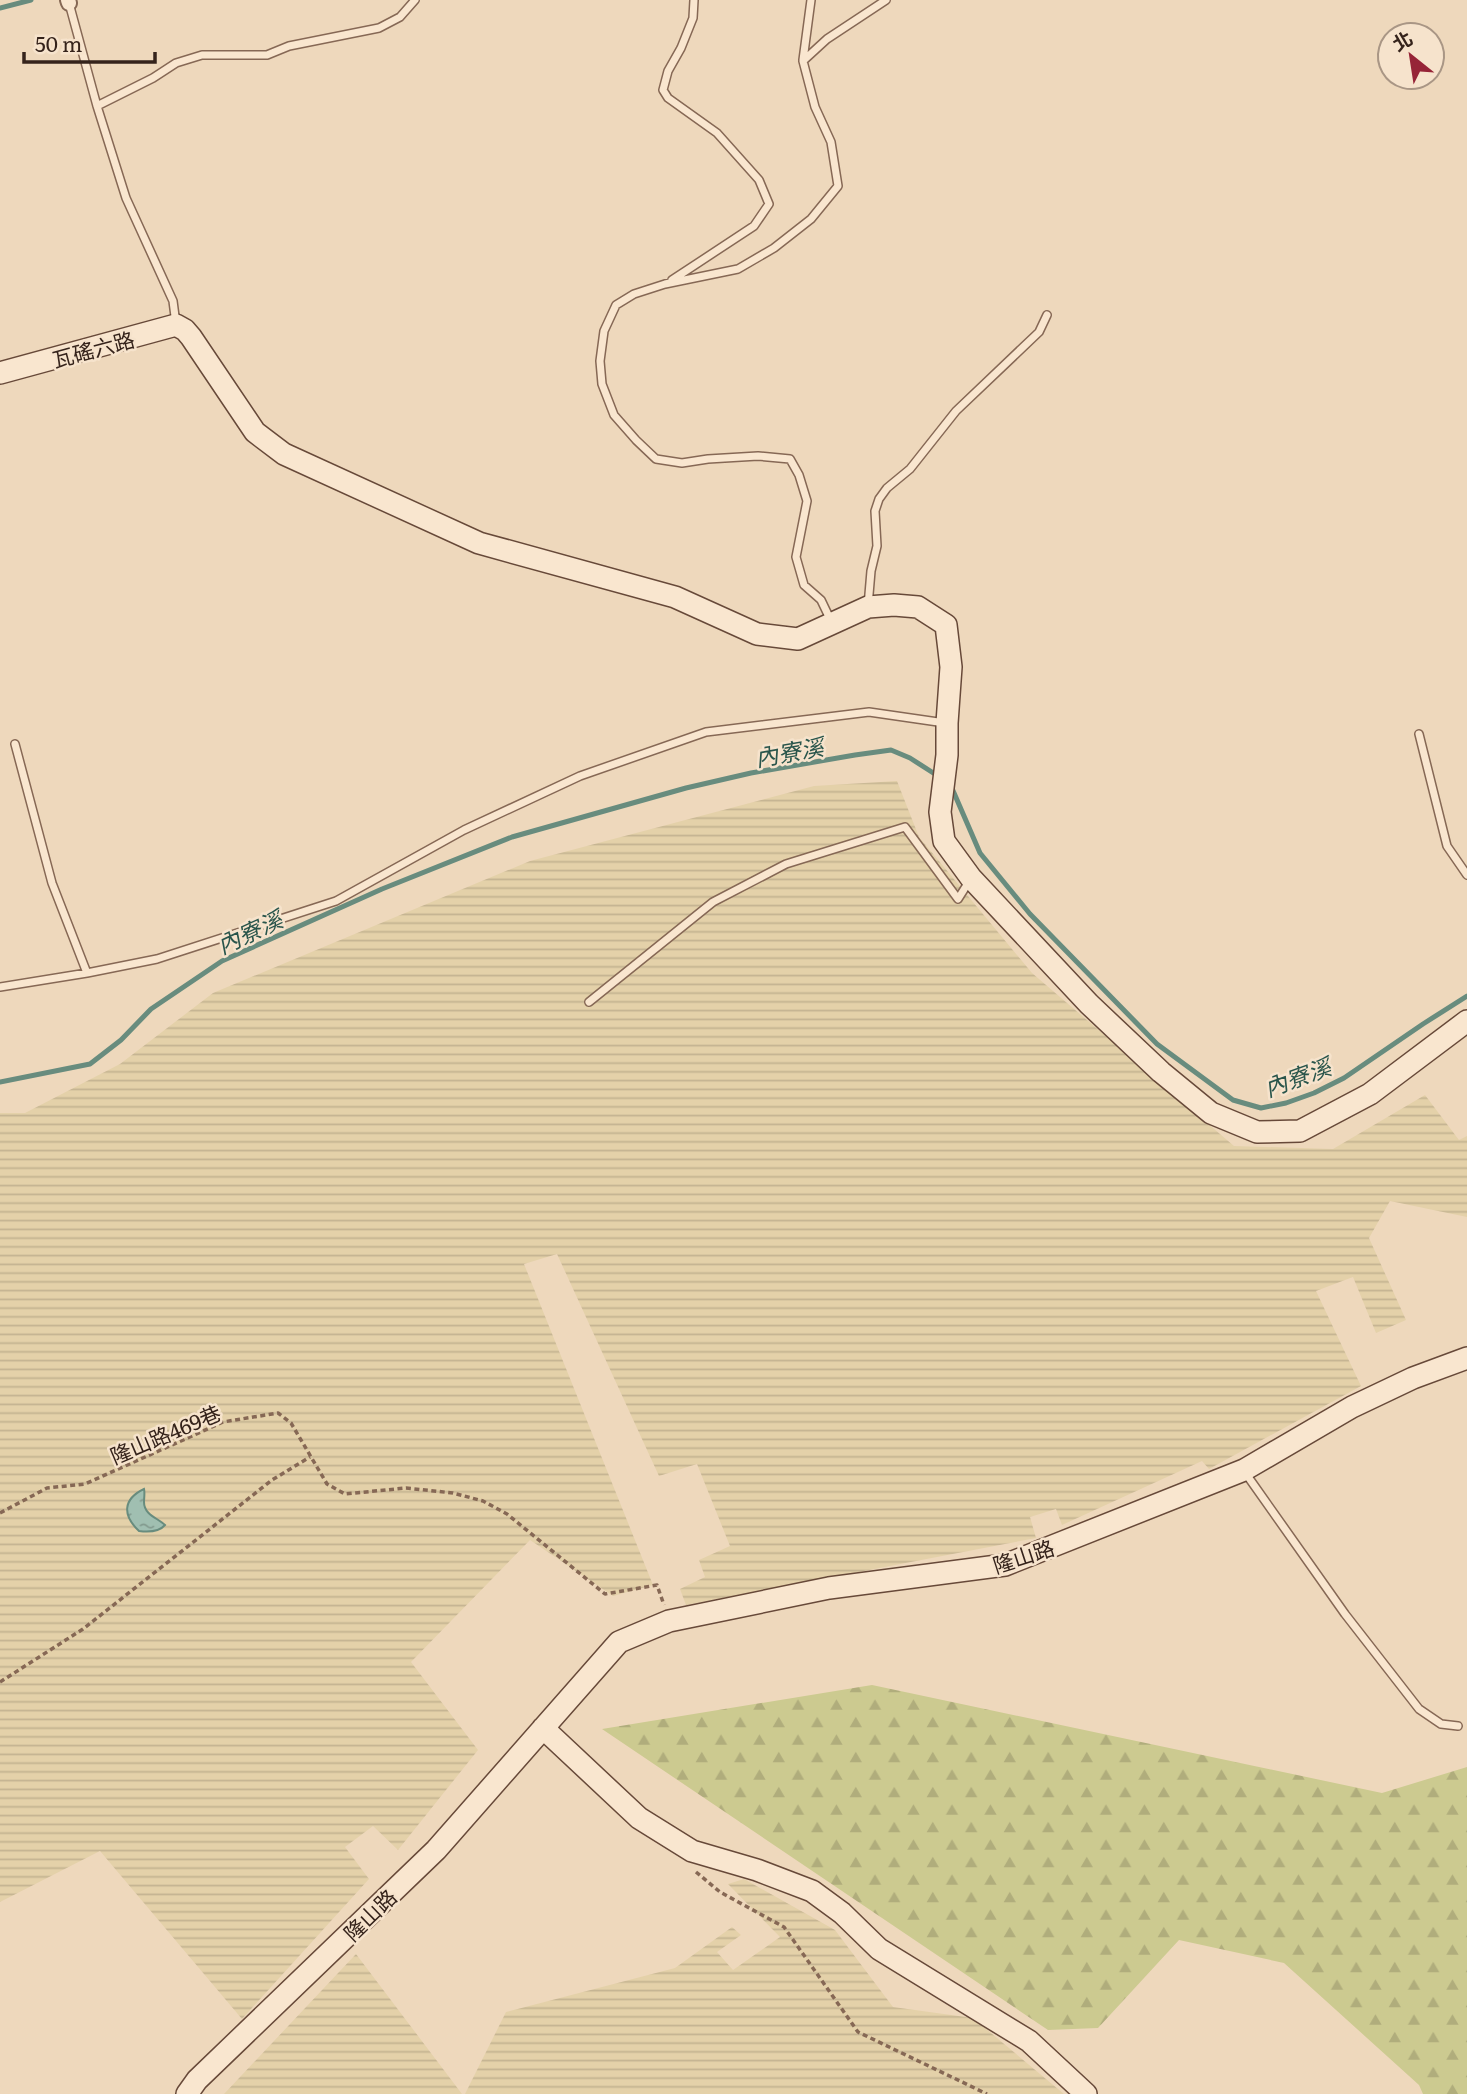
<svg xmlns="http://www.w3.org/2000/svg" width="1467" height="2094" viewBox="0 0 1467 2094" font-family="Literata,'Noto Sans TC',serif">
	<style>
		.farmland { fill: url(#farmland-rules) }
		.forest { fill: url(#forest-firs) }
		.water { fill: url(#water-ripples); stroke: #688c7e; stroke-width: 2 }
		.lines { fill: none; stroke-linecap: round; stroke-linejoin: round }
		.stream { stroke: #688c7e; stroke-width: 5 }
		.lane-casing { stroke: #866855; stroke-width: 10 }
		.street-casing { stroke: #866855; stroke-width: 18 }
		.secondary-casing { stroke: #674939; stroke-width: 24 }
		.path { stroke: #866855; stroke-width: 3.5; stroke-dasharray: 5 3.5; stroke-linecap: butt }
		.lane { stroke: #f9e6cf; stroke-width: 7 }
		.street { stroke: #f9e6cf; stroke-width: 14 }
		.secondary { stroke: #f9e6cf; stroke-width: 21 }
		.labels { text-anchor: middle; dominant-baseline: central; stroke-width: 5; stroke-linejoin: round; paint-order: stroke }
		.street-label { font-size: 21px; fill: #35231b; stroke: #f6e3cc }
		.water-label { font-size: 23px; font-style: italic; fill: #29554b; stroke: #f6e3cc }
	</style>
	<defs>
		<pattern id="farmland-rules" width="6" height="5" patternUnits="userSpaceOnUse" patternTransform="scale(1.75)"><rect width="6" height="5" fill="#e4d1a9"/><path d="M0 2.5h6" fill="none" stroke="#c4b391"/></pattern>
		<pattern id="forest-firs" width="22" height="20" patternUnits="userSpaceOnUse" patternTransform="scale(1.75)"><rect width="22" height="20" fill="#ccca90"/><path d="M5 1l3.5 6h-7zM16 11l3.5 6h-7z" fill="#b0ad7c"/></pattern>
		<pattern id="water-ripples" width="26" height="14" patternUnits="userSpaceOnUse" patternTransform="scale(1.75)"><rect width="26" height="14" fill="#a0bfb1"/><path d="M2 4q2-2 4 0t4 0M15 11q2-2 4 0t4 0" fill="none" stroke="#839b8f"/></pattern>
	</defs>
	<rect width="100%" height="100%" fill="#eed8bc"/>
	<path class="farmland" d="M897,781l22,56 113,136 202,173 99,3 92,-54 34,45 8,-4v81l-77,-16 -21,37 37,82 -30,13 -23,-56 -37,14 45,95 -152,83 -7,-8 -140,64 -6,-16 -26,8 6,21 -350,67 -6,-16 25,-12 -6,-17 31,-14 -33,-82 -38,12 -102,-222 -33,10 129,321 -40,11 -83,-56 -119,122 67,88 -80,100 -25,-24 -28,21 24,32 -127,140 -142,-168 -100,51v-789h25l95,-49 93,-71 317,-132 284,-75z
		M744,1879l91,51 58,77 80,11 91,76h-599l41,-82 169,-44 57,-41 9,8 -24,17 16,18 47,-33 -52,-53z
		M356,1954l106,140h-238z"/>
	<path class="forest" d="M872,1685l510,108 85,-26v327h-44l-4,-9 -135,-122 -105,-23 -81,88 -50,2 -446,-301z"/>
	<path class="water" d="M144,1489c1,4 0,9 0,13 0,13 14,16 21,23 -6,7 -18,7 -26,6 -17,-16 -16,-32 5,-42z"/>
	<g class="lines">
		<path class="stream" d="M0,8l31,-8
			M951,786l29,67 50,61 127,130 76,56 28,8 25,-5 28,-10 30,-15 79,-54 44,-28
			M0,1082l90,-18 31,-24 30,-31 71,-48 160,-72 130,-52 174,-49 65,-15 104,-18 36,-5 19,8 28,18"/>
		<g class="lane-casing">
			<path id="lane" d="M69,3l28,103 29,92 47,103 3,23
				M803,60l8,-60
				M97,106l56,-28 23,-15 26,-8h65l22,-9 90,-18 21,-11 15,-17
				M672,280l82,-54 15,-22 -10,-24 -42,-47 -49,-35 -5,-8 5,-19 13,-23 12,-30 1,-18
				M868,606l3,-35 6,-25 -2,-35 4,-12 8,-11 23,-19 46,-58 83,-79 8,-17
				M832,623l-11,-23 -17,-15 -8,-28 11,-56 -8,-26 -9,-16 -32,-3 -50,3 -26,4 -26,-4 -20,-19 -22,-25 -12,-31 -2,-23 4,-30 12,-26 18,-11 31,-10 73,-15 36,-21 37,-29 27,-33 -7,-44 -16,-35 -12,-46 24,-22 59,-39
				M1419,734l28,112 20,29
				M15,744l37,139 35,90
				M0,987l87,-14 70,-14 179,-58 128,-71 116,-54 126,-44 163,-20 76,11
				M589,1002l124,-100 73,-38 119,-37 53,72 12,-19
				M1244,1471l101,143 74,95 22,15 17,2"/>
		</g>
		<g class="street-casing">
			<path id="street" d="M68,0l1,3"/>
		</g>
		<g class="secondary-casing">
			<path id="secondary" d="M0,373l176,-48 9,5 6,7 64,95 29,22 195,89 196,54 82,37 41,5 70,-32 26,-2 24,2 28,18 5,42 -4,56v32l-7,57 4,29 27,37 118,126 72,68 50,41 46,19 43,-1 70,-37 97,-73
				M543,1728l96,90 53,33 65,19 55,21 30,22 37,36 150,92 57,53
				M187,2094l10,-14 239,-230 183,-208 50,-21 160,-33 176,-23 239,-95 108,-63 61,-29 54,-20"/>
		</g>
		<path class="path" d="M0,1513l47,-25 38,-4 138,-62 55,-9 13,10 36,61 18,10 61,-6 47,5 30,8 24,13 98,80 52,-9 7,20
			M0,1682l83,-53 189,-149 38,-23
			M696,1872l24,20 64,35 74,105 129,62"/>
		<use href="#lane" class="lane"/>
		<use href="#street" class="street"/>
		<use href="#secondary" class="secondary"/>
	</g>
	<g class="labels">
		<g class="street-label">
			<text transform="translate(93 348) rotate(-15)">瓦磘六路</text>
			<text transform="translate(165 1433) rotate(-23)">隆山路469巷</text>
			<text transform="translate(1023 1555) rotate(-18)">隆山路</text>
			<text transform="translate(369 1914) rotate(-44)">隆山路</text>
		</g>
		<g class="water-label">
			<text transform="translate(789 751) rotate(-10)">內寮溪</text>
			<text transform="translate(249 931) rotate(-25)">內寮溪</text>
			<text transform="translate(1297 1076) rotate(-20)">內寮溪</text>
		</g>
	</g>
	<g transform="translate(1411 56) rotate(330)"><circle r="33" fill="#f6e3cc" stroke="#a99685" stroke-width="2"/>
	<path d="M0-5L12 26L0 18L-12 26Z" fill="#962437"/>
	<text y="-10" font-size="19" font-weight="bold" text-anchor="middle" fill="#35231b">北</text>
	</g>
	<path d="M24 52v10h131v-10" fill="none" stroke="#35231b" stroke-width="3.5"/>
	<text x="35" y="52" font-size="21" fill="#35231b" stroke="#f6e3cc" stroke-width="5" paint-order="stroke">50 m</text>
</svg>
